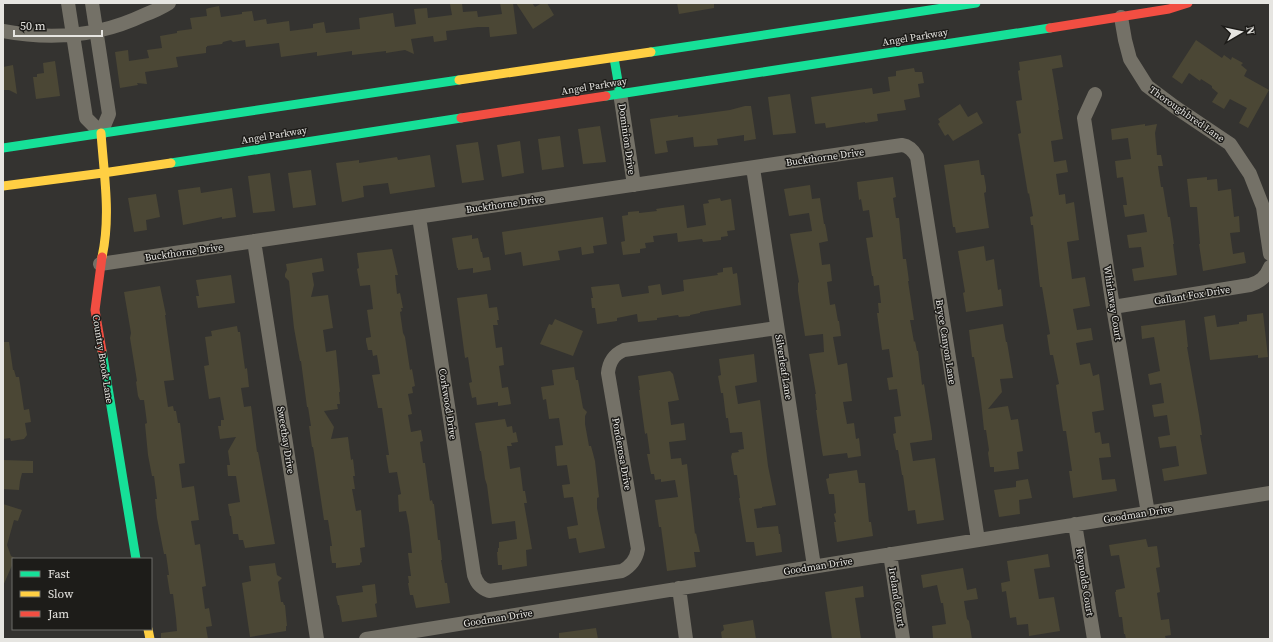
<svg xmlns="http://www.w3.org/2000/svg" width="1273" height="642" viewBox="0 0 1273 642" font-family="'Source Serif 4',serif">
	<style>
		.building { fill: #4b4735 }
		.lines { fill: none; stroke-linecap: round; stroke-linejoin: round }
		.street { stroke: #747167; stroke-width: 14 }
		.fast { stroke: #16e098; stroke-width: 9 }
		.slow { stroke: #ffcf43; stroke-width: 9 }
		.jam { stroke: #f24e42; stroke-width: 9 }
		.labels { text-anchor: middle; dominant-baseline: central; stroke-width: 3; stroke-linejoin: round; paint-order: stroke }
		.street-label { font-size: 10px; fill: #e6e5e1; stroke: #1d1c19 }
	</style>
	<rect width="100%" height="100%" fill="#343330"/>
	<path class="building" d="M462,3l1,9 14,-1 1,6 24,-3 -2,-11h13l4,31 -27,3 -1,-10h-11l-32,4 1,9 -13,2 -1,-6 -22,3 3,15 -9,-4 -19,3v-2l-34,4v-4l-35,5v-4l-36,5 -2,-14 -33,4 -1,-7 -12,2 -2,-2 -8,2 -1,2 -15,2v1h-1v6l-30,4 2,10 -33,5 2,12 -10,-1 1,2 -18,3 -5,-36 13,-2 1,11 20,-3 -2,-8 15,-2 -2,-12 17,-3v-2l15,-2 -2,-11 17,-2 -1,-7 3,-1 10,-2 2,11 21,-3v-2l10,-1 2,10 12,-2 1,5 22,-3 1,10 23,-3v-4l11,-2 2,11 34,-4 -1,-11 34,-5 2,14 21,-3 -2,-15 13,-1 1,10 24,-3 -2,-11z
		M516,3h16l3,4 7,-4h5l7,12 -21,14z
		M677,3h37v5l-35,6z
		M1196,40l26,18 2,-3 7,5 1,-3 11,6 -2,2 6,5 -3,6 25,14 -21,38 -9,-5 8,-15 -17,-9 -6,10 -12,-7 6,-9 -6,-5v-2l-11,-7 -1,2 -11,-8 -7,11 -10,-7z
		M1061,55l2,12 -11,2 7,41h-1l5,29 -12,2 3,21 12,-2 2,12 -12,2 3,21 6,-1 1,10 8,-2 5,38 -12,2 5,37 13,-2 5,29 -17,3 4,21 14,-2 2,12 -17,3 4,22 10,-2 3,13 6,-2 5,36 -12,2 3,21 5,-1 2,12 7,-1 2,14 -12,1 3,22 13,-1 2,12 -44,7 -4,-27h3l-6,-40h-3l-7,-46 3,-1 -6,-29h-3l-3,-20 3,-1 -8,-47h-2l-7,-62h-2l-1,-8 3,-1 -4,-23 -1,1 -10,-60 3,-1 -5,-32 6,-1 -4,-29 2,-1 -1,-8z
		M55,61l5,35 -24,3 -3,-22h4v-3l7,-1 -1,-10z
		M13,65l4,29 -8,-4h-6v-23z
		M914,68l1,4h7l2,11 -6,1 2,13 -16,3 2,10 -29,4 1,7 -13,2v-1l-39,6 -1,-5 -10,1 -4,-27 61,-9 1,6 17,-3 -2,-14 8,-1v-5z
		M790,94l6,39 -23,2 -5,-38z
		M960,104l8,13 9,-5 6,11 -30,18 -5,-7 -3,2 -7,-12 2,-2 -2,-3z
		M745,106h6l5,33 -12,2v-6l-27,4 1,6 -24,2 -1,-10 -27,4 2,11 -13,2 -5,-35 28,-4v2l16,-2 36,-5z
		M1145,124v2l12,-2 -2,9 2,22h4l2,11h-5l3,21h2l5,30h2l4,27h-1l4,31 -43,6 -2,-12 12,-2 -3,-20 -12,1 -2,-13 20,-3 -3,-18 -19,3 -2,-12h4l-4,-28 -6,1 -2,-17 16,-2 -3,-21 -16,2 -1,-11z
		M600,126l6,36 -23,2 -5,-35z
		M560,136l4,31 -22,3 -4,-31z
		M520,141l4,32 -22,4 -5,-32z
		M478,142l6,38 -22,3 -6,-38z
		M430,155l5,32 -45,7 -2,-11 -25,3 1,11 -22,5 -6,-39 23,-3v3l38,-6 1,3z
		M979,160l2,15h3l2,12v5l-2,1 5,35 -33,5 -1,-6h-2l-9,-62z
		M311,170l5,35 -23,3 -5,-35z
		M270,173l5,38 -22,2 -5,-37z
		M893,177l3,20 -3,1 3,20h3l4,41h3l3,22h-1l6,39h-4l4,22 1,-1 2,10h1l4,34 2,-1 8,51v5l-22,3 3,18 22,-3 9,62 -27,4 -2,-14 -7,1 -5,-36h-1l-4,-25h-2l-1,-5 -2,-11 3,-1 -2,-16 7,-1 -4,-27 -8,1 -2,-12 6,-1 -4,-28 -7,1 -5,-37h2l-1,-10h3l-2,-18 -5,1 -1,-10h-1l-6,-38 7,-1 -4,-27 -6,1 -2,-12 -2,1 -2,-18z
		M1207,177v3l10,-1 1,12 13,-2 3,28 5,-1 1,16 -10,1 3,21 11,-2 2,11 -43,8 -4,-27h1l-3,-37h-7l-3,-28z
		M810,185l2,14 8,-1 4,26h1l1,5 2,12 -9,2 3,22 8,-1 2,17 -5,1 3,23 5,-1 3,17h1l2,15 -8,1 5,28 9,-2 5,38 -9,1 4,22 7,-1 2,16 3,-1 2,18 -13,2 -1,-5 -24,3 -1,-5 -6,-41h1l-2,-16h1l-7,-40 15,-2 -1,-18 -18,2 -7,-45v-8l1,-1 -9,-48 22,-3 -3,-18 -20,3 -5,-27z
		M200,187l1,6 31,-5 4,29 -14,2v-2l-39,8 -5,-35z
		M156,194l4,23 -14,3 1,10 -13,2 -6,-34z
		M720,198l1,3 10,-2 4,31 -8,1 1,5 -7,1v3l-18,2 -1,-3 -24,3 -1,-9 -24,3 1,6 -9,1 1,5 -6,1v4l-17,2 -2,-13 4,-1 -3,-25 6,-1v-3l11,-1v2l18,-2 -1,-2 6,-1 22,-3 3,23 19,-3 -3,-21 6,-1 -1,-3z
		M603,217l4,27 -14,2 1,7 -12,2 -1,-8 -23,4 2,9 -37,6 -2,-14 -16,3 -3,-23z
		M472,235v4l6,-1 3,14h1l1,6 6,-1 2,13 -18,3v-5l-15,2v-2h-1l-5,-30z
		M984,246l2,15 8,-2 4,31 3,-1 2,17 -37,6 -3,-19 2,-1 -7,-41z
		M392,249l6,26h-3l2,19 3,-1 3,15h-2l1,3 -2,1 3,21 2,4 5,33 2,-1 3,17 -3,1 1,6 -5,1 4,20 -4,1 3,17 10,-2 2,11 -3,1 3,21h2l5,38 2,-1 1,4h1l4,36h2l2,20h-1l4,23h2l3,20 -34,5 -3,-13h-3l-2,-12h1l-1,-7h3l-3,-23h4l-3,-27 -3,-15 -7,1 -1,-17 3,-1 -4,-22 -8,1 -3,-18h3l-7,-47h-4l-6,-33 8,-1 -3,-19 -4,1 -1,-6h-4l-2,-9v-3l5,-1 -4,-27 6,-1 -3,-24 -10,1 -3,-17 2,-1 -2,-15z
		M322,258l2,13 -12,2 2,12 -3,12 17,-2 5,33 -10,2 3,22 10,-2 4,42h-1l1,12h-3l1,5 -14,2 10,16 -3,12 17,-2 3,23 2,-1 2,17h-2l2,13h-3l4,22 5,-1 4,37 -5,1 2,14 -2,1v2l-24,3v-5h-4l-2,-13v-4h2l-3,-20 -1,-6h-4l-10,-67 -1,-6h-1l-3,-21h2l-3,-19h-1l-6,-46h-1l-6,-33 -5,-47 -4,-4v-3l2,-4 -1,-6z
		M732,267l1,7 4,-1 4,32 -41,7v1l-10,2v1l-11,1 -1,-2 -21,3v2l-19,2 -1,-8 -20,4v3l-20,3 -2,-16h-3l-1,-10h2l-2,-11 28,-3 3,13 27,-4 -1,-7 12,-2 2,11 22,-4 -1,-11 35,-5 -1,-2 6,-1v-4z
		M231,275l4,28 -37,5 -2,-12h3l-3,-16z
		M160,286l6,29h-1l9,65 -10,1 4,26 5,-1 1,5h2l2,12h2l5,40 -6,1 3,24 12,-2 5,34 -8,1 4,24 5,-1 6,42 -4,1 3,22 4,-1 3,18 -6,1 2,12h-47v-6l16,-2 -1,-13 -3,-24h-3l-3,-19h2l-3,-21h-2l-7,-36 -2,-19h2l-3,-23h-2l-4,-21 -3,-31 2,-1 -3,-23h-4l-2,-4 -2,-14 1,-1 -7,-43 1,-5 -7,-41z
		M487,294l2,14 8,-1 2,13h-2l1,5h-5l3,23 6,-1 2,18 -5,1 3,22 6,-1 3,17 -13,2v-4l-21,3 -1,-8 -4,1 -3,-15 3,-1 -1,-5 -3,-20 -3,1 -8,-60z
		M1263,313l5,44 -10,1v-3l-48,5 -6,-43 11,-2 2,12 22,-3v-2l8,-1v-6z
		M555,319l28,12 -10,25 -33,-12 9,-20 3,1z
		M1185,320l3,27h-1l12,68 3,20h-2l7,39 -43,7 -2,-12 17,-3 -3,-20 -16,2 -2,-11 12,-2 -3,-20 -13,2 -2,-12 12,-2 -3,-20 -11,2 -2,-11 12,-3 -6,-34 -12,2 -1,-13z
		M1003,324l3,18h1l6,36 -13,1 2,13 -14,17 20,-3 3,14 7,-1 5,32 -6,1 2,17 -25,3v-5h-4l-2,-14 1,-3 -3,-20h-2l-3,-29 -7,-44h-2l-3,-27z
		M237,326l1,6h2l5,37 2,-1 2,19 -8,1 3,19 7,-1 6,46h1l17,92 -30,4 -2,-8h-4l-1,-6h-5l-2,-18h-1l-2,-12 12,-2 -4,-26h-8l-1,-11h3l-2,-14 8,-14 -16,2 -2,-13h3v-6h3l-4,-23 -11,2 -5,-33 5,-1 -4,-28 7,-1 -1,-5z
		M3,342h6l4,28h1l2,7h3l5,33 5,-1 2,13 -6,1 2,12 -3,4 -13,2 -1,-3 -7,1z
		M754,354l3,28 -22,4 3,18 22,-4 8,66 8,39 -14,2v1l-8,1 3,19 21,-2 1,8h1l2,18 -26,4 -2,-14h-8l-7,-44h1l-3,-23h-3l-3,-18 1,-4 7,-1 -1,-2 6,-1 -2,-17 -12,1 -2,-15h-2l-3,-25h-2l-1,-6 -2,-11 3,-1 -2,-16z
		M574,367l2,13h2l5,28 4,4 -2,4v8l4,22h2l4,15 4,36 -2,1v10l8,40 -26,5 -3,-15 -7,1 -2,-12 11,-2 -5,-28 -9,1 -2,-13 8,-1 -3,-19 -10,1 -2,-20 8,-1 -4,-27 -10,1 -3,-20 -3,1 -2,-13 13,-2 -2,-15z
		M670,371l3,3 6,26 -11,2 3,23 13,-2 2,17 -17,2 2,17 10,-1 1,7 5,-1 8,70 1,-1 4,19h-6l2,15 -29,4 -6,-44h-2l-4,-27 23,-3 -3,-17 -14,2v-3l-6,1 -1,-6h-3l-4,-20h3l-3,-21 -2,1 -6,-44h1l-2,-14z
		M505,419l2,8 5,-1 1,7 3,-1 2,10 -7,1 1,3h-5l3,23 10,-2 3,24h2l2,12h-3l8,46 -6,1 1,16 -25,4v-5h-4l-1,-13h1v-4h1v-6l18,-3 -2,-18 -23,3 -5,-39 -2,-6 -4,-28h-1l-5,-28z
		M3,460l30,1v12h-11l-2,8 -1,9 -16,-1z
		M857,470l2,13h6l4,39h2l2,14 -36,6 -3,-20h2l-2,-8 2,-1 -2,-19h-5l-3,-15 3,-1v-4z
		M1028,479l4,19 -13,2 1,14 -21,3 -5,-27 22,-3v-6z
		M3,504l19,6 -4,11 -4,-1 -7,25 4,11 4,2 -2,1v4l-10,23z
		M1146,539l2,8 9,-1 3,21 -4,1 4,24 -3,1 4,27 8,-1 2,16 -6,1 1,3h-40l-1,-5h-1l-2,-17h-3l-4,-25h1v-2l9,-2 -6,-33 -8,1 -2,-11z
		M1048,554l2,13 -16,2 5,30 15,-2 6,34 -31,5 -1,-12 -11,1 -1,-8 -6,1 -4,-27 -4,1 -1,-9 9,-2 -3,-20z
		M275,563l2,12 5,3 -4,4 3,20h2l1,3h1l2,21h-1v5l-36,6 -8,-54 9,-2 -2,-15z
		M963,568l4,22 9,-2 2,11 -14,2 3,18 2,2 3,18 -39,-1 -1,-12 14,-2 -3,-21h-2l-4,-18 -14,3 -2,-13z
		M375,584l2,19 -2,1 2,13 -35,5 -3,-17h-1l-2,-9 27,-4 -1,-6z
		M863,586l1,11 -9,1 6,41h-29l-7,-47z
		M753,620l3,19h-34l-1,-7 3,-2 -1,-5z
		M596,628l2,11h-39v-6z"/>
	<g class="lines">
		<path class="street" d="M68,3l18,115 15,15 8,-19 -17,-111
			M1121,17l4,23 5,19 17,27 28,21 55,37 20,30 13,33 7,47
			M3,31c48,9 97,5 141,-16 8,-3 17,-7 25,-12
			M620,93l14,92
			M1095,94l-11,24 29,189 35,206
			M753,168l61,398
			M419,217l55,358c3,9 7,13 15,16l133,-20c9,-5 14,-11 16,-22l-30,-176c1,-11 5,-18 16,-23l153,-22
			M254,241l63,398
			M100,264l802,-119c7,1 11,5 15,12l61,383
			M1113,307l137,-22c10,-3 16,-8 20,-18
			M1075,524l19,115
			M890,554l13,85
			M679,588l7,51
			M366,639l904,-146"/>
		<path class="fast" d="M651,52l325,-49
			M614,58l6,35
			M606,96l444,-68
			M3,148l456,-68
			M171,163l290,-45
			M102,351l34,208"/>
		<path class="slow" d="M459,80l192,-28
			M101,133c3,42 10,83 1,124
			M3,186l100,-13 68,-10
			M148,629l2,10"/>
		<path class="jam" d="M1050,28l119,-19 19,-6
			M461,118l145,-22
			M102,257l-7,53 7,41"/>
	</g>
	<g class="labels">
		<g class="street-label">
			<text transform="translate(915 37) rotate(-9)">Angel Parkway</text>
			<text transform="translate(594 86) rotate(-9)">Angel Parkway</text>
			<text transform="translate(1187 114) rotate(35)">Thoroughbred Lane</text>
			<text transform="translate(274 135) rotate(-9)">Angel Parkway</text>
			<text transform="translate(627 139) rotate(82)">Dominion Drive</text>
			<text transform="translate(825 157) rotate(-8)">Buckthorne Drive</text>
			<text transform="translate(505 204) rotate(-8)">Buckthorne Drive</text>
			<text transform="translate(184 252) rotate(-8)">Buckthorne Drive</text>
			<text transform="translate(1192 295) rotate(-9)">Gallant Fox Drive</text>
			<text transform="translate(1113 303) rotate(81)">Whirlaway Court</text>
			<text transform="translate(946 342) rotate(81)">Bryce Canyon Lane</text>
			<text transform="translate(103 359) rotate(81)">Country Brook Lane</text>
			<text transform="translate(784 367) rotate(81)">Silverleaf Lane</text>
			<text transform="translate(448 404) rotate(81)">Corkwood Drive</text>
			<text transform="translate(286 440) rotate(81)">Sweetbay Drive</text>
			<text transform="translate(622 454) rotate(80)">Ponderosa Drive</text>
			<text transform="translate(1138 514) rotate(-9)">Goodman Drive</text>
			<text transform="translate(818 566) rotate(-9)">Goodman Drive</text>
			<text transform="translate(1085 582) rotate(81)">Reynolds Court</text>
			<text transform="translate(897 597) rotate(81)">Ireland Court</text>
			<text transform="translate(498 618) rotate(-9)">Goodman Drive</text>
		</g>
	</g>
	<rect width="1273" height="642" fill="none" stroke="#e6e5e1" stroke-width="8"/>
	<rect x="12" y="558" width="140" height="72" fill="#1d1c19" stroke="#6d6c69"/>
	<rect x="20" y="571" width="20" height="6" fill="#16e098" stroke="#6d6c69"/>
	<text x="48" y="578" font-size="12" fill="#e6e5e1">Fast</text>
	<rect x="20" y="591" width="20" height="6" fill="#ffcf43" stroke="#6d6c69"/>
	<text x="48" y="598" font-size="12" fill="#e6e5e1">Slow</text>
	<rect x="20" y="611" width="20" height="6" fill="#f24e42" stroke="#6d6c69"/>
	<text x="48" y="618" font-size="12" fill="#e6e5e1">Jam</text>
	<g transform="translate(1241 32) rotate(81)" stroke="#1d1c19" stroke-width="3" paint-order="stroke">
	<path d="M0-3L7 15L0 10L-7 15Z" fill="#e6e5e1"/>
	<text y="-6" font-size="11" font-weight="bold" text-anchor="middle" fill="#e6e5e1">N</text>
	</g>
	<path d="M14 30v6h88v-6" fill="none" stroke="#e6e5e1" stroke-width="2"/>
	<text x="20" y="30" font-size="12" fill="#e6e5e1" stroke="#1d1c19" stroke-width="3" paint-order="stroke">50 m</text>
</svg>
